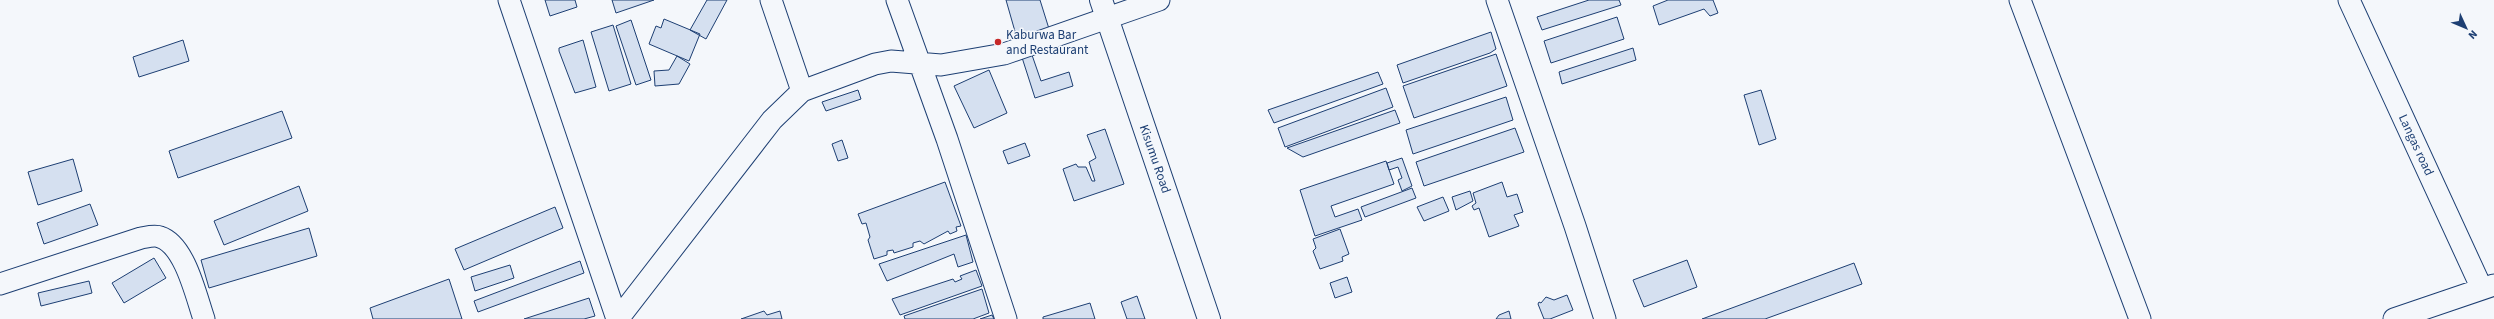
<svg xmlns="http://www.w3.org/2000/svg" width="2494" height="319" viewBox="0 0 2494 319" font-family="'Source Sans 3',sans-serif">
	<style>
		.building { fill: #d5e0f0; stroke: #1d3f73 }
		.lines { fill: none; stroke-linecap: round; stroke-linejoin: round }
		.minor-casing { stroke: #1d3f73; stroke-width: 23 }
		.highway-casing { stroke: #1d3f73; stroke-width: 24 }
		.minor { stroke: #f4f7fb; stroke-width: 21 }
		.highway { stroke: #f4f7fb; stroke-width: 22 }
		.poi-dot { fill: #c62828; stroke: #f4f7fb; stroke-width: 1.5 }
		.labels { text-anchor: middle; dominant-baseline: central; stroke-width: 3; stroke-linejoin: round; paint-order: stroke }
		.poi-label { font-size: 13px; fill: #1d3f73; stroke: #f4f7fb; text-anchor: start }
		.street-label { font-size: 13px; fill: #1d3f73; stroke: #f4f7fb }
	</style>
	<rect width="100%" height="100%" fill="#f4f7fb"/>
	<path class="building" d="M545,0h30l2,7 -27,9z
		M612,0h42l-38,13z
		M707,0h20l-21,39 -16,-9z
		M1006,0h34l10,32 -32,10z
		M1589,0h30l2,5 -79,25 -5,-13z
		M1668,0h45l5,13 -8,3 -6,-7 -45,16 -6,-19z
		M1617,17l7,22 -73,24 -7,-22z
		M664,19l36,15 -11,27 -40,-17 7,-18 5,2z
		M631,20l20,60 -15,5 -20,-59z
		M613,25l18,59 -22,7 -18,-59z
		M1491,32l5,17 -6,4 -87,30 -6,-18z
		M1053,33l5,14 -26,8 9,26 28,-9 4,14 -38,12 -17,-53z
		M183,40l6,21 -50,16 -6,-20z
		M583,40l13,47 -21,6 -16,-42v-3z
		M1633,48l3,12 -74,24 -3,-12z
		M1496,54l11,32 -93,32 -11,-32z
		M677,56l13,8 -11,20 -24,2 -1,-15 15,-1z
		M989,70l18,43 -33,15 -20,-42z
		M1378,72l5,12 -109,39 -6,-13z
		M1386,88l7,19 -108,40 -7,-19z
		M858,90l3,9 -35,12 -4,-9z
		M1761,90l15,49 -17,6 -15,-50z
		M1506,97l7,23 -100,34 -7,-24z
		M1395,110l5,13 -97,34 -16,-9z
		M282,111l10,27 -114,40 -9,-27z
		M1515,128l9,24 -100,34 -8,-24z
		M1105,129l19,55 -50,17 -11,-32 13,-5 2,3h8l6,14h3l-6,-19 7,-4 -9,-23z
		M842,140l6,18 -10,3 -6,-17z
		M1025,143l5,13 -22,8 -5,-13z
		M1402,158l10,28 -10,5 -4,-11 4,-2 -4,-11 -9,3 -2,-7z
		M73,159l9,32 -44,14 -10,-33z
		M1386,161l8,23 -63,22 4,11 23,-8 4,11 -47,16 -15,-46z
		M945,182l16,44 -5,1 1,4 -7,3 -2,-3 -24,13 -4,-3 -7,2v4l-19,6 -1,-3 -6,1v4l-13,4 -6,-19 2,-3 -4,-14 -4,1 -4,-10z
		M1502,182l5,15 10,-3 6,18 -9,3 5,11 -30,11 -10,-29 -5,2 -2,-4 4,-3 -3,-10z
		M299,186l9,25 -84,34 -10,-24z
		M1412,188l4,10 -51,19 -4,-10z
		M1470,191l3,10 -17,9 -4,-13z
		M1443,197l6,14 -25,10 -7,-14z
		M90,204l8,21 -54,19 -7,-21z
		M555,207l8,21 -99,42 -9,-21z
		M309,228l8,28 -108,32 -8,-28z
		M1340,229l9,25 -7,3 1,4 -23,8 -7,-18 3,-3 -3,-9z
		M966,235l7,27 -15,5 -4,-13 -67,27 -8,-17z
		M154,258l12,20 -42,25 -12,-20z
		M1687,260l10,27 -53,20 -11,-27z
		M580,261l4,12 -106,39 -4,-11z
		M1854,263l8,21 -97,35h-63z
		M510,265l4,13 -39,13 -4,-14z
		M976,270l6,16 -82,29 -8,-16 61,-20 2,3 7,-3 -2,-3z
		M1347,277l5,15 -17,6 -5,-15z
		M449,279l13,40h-89l-3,-11z
		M89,281l3,12 -51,13 -3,-13z
		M982,289l7,24 -16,6h-68l-1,-3z
		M1567,295l6,15 -23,9h-6l-6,-15 1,-2 2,1 5,-6 8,3z
		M1137,296l8,23h-18l-6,-17z
		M589,298l6,18 -11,3h-60z
		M1090,303l5,16h-52v-2z
		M764,311l3,4 13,-4 2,8h-41z
		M1509,311l2,8h-15l3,-4z
		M992,315l2,4h-14z"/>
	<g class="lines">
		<g class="minor-casing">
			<path id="minor" d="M509,0l108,319
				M771,0l31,91
				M897,0l50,139 59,180
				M1497,0l78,226 30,93
				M2020,0l120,319
				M2349,0l133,289
				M0,284l141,-46c6,-1 14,-3 19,-1 25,8 36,59 44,82
				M618,319l154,-199 30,-29 73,-27 16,-3 50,4 63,-11 155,-54
				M2394,319l100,-34"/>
		</g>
		<g class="highway-casing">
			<path id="highway" d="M1101,0l108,319"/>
		</g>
		<use href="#minor" class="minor"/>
		<use href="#highway" class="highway"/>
	</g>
	<circle class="poi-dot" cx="998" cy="42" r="4"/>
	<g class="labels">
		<g class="poi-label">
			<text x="1006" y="35">Kaburwa Bar<tspan x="1006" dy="15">and Restaurant</tspan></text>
		</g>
		<g class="street-label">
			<text transform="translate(2416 145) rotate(65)">Langas road</text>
			<text transform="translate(1155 159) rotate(71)">Kisumu Road</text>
		</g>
	</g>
	<g transform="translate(2466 28) rotate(134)" stroke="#f4f7fb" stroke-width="3" paint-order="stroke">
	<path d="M0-3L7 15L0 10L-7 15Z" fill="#1d3f73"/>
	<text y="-6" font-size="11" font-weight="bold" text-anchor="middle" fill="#1d3f73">N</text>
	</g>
</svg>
